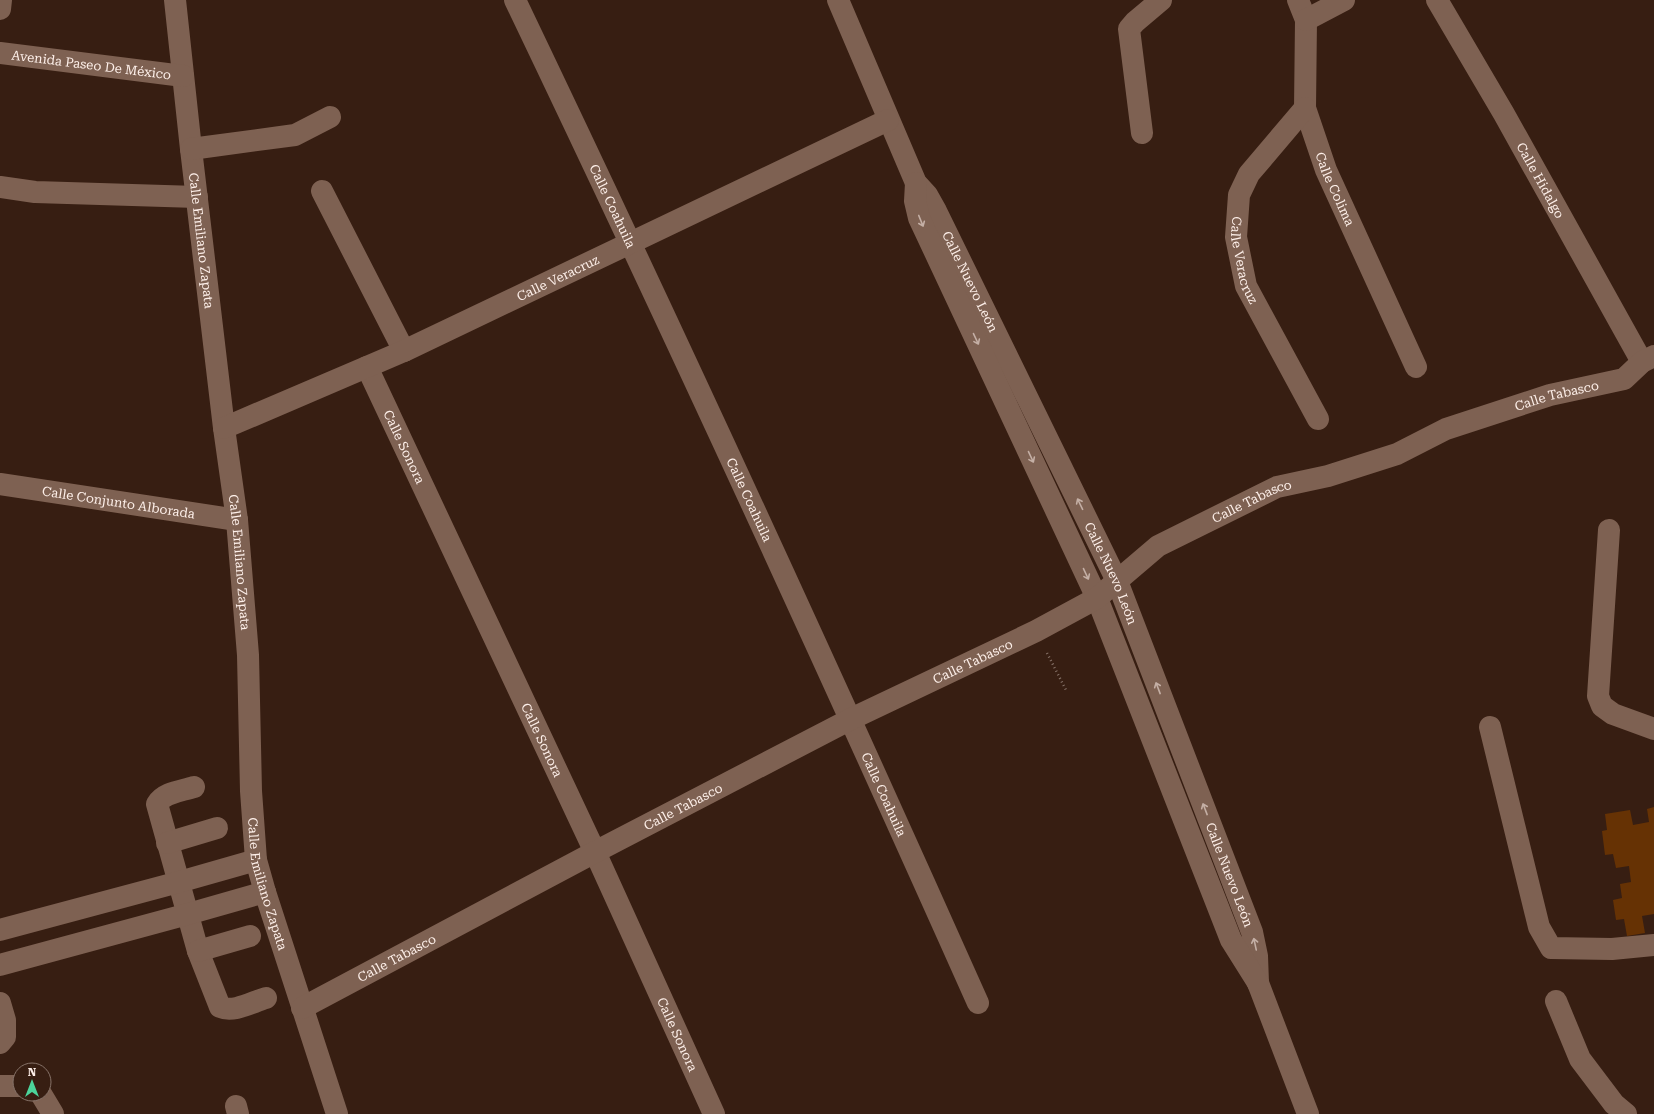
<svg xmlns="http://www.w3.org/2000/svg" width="1654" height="1114" viewBox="0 0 1654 1114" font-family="'Roboto Serif',serif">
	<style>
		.building { fill: #663204 }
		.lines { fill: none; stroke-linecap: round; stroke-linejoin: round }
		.path { stroke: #88746a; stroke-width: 2.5; stroke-dasharray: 1 3; stroke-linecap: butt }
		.minor { stroke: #7e6152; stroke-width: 22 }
		.oneway { stroke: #c4afa5 }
		.labels { text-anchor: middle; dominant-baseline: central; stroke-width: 3.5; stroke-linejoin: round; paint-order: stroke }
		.street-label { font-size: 13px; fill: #fdefe9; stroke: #371e12 }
	</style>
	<rect width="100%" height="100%" fill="#371e12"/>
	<path class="building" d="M1654,807v107l-12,2 3,17 -18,3 -3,-17 -8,1 -3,-20 9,-2 -2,-14 11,-2 -2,-16 -13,2 -3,-14 -8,1 -3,-24 5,-1 -2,-16 25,-4 3,15 16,-3 -2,-13z"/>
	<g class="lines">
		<path class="path" d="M1047,653l20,39"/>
		<g class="minor">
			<path id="s1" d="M175,0l16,149 33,279 13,92 11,135 3,136 5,69 9,32 72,222"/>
			<path id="s2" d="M515,0c159,332 313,667 463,1003"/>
			<path id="s3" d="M838,0l78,183 11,12 9,16 181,370 135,351 5,24 1,27"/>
			<path id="s4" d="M1298,0l8,20 -1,88 21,62 90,197"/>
			<path id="s5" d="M1437,0l67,114 138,248"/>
			<path d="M0,9l1,-9"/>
			<path d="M1306,20l38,-20"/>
			<path id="s6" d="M0,53l183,23"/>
			<path id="s7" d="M1305,108l-56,66 -10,21 -3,42 10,49 72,133"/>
			<path d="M1142,133l-13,-104 6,-7 26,-22"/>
			<path d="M191,149l104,-14 35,-18"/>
			<path d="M916,183l-1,18 4,17 178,380 134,342 27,43 50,131"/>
			<path d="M0,187l35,5 162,5"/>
			<path d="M322,191l82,160"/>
			<path id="s8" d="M367,367l228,485 119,262"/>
			<path id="s9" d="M224,428l180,-77 484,-231"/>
			<path id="s10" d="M0,484l237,36"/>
			<path d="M1609,530l-11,166 4,10 11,8 41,15"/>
			<path d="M1490,727l49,200 12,21 61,1 42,-4"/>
			<path d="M194,787c-12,4 -30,5 -37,17l41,147 22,56c14,6 32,-5 46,-9"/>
			<path d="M167,843l50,-15"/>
			<path d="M0,930l179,-48 77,-22"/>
			<path d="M198,951l52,-15"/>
			<path d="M0,965l188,-51 77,-22"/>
			<path d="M1556,1001l24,58 34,45 12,10"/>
			<path d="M0,1003l5,17v17l-5,6"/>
			<path id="s11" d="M302,1008l293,-156 256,-133 185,-88 61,-33 61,-52 119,-59 51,-11 69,-22 49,-25 104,-34 74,-16 18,-17 12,-6"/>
			<path d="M0,1086h20"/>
			<path d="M41,1094l12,20"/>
			<path d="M236,1106l2,8"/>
		</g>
	</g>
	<defs><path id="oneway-shaft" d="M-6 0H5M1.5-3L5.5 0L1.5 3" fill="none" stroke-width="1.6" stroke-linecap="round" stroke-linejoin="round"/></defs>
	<g class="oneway">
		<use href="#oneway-shaft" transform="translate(921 221) rotate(68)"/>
		<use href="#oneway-shaft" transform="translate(976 339) rotate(65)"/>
		<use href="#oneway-shaft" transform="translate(1031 457) rotate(65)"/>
		<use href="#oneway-shaft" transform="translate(1080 504) rotate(-116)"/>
		<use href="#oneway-shaft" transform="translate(1086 574) rotate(65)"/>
		<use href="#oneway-shaft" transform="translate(1158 688) rotate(-111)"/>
		<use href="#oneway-shaft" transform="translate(1205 809) rotate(-111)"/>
		<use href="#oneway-shaft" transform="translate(1255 944) rotate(-102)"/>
	</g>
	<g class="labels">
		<g class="street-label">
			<text stroke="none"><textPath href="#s6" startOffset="92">Avenida Paseo De México</textPath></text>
			<text stroke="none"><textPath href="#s5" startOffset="208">Calle Hidalgo</textPath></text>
			<text stroke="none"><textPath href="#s4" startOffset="196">Calle Colima</textPath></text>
			<text stroke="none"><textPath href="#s2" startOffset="228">Calle Coahuila</textPath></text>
			<text stroke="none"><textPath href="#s1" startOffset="242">Calle Emiliano Zapata</textPath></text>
			<text stroke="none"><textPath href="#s7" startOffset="176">Calle Veracruz</textPath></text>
			<text stroke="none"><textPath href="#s9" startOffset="366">Calle Veracruz</textPath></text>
			<text stroke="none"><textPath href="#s3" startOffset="312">Calle Nuevo León</textPath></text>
			<text stroke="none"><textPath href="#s11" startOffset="1403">Calle Tabasco</textPath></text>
			<text stroke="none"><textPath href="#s8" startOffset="88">Calle Sonora</textPath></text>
			<text stroke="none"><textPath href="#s2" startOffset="552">Calle Coahuila</textPath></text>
			<text stroke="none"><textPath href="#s10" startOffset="120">Calle Conjunto Alborada</textPath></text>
			<text stroke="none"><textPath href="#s11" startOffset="1079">Calle Tabasco</textPath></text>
			<text stroke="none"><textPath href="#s1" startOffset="566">Calle Emiliano Zapata</textPath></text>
			<text stroke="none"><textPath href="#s3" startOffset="636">Calle Nuevo León</textPath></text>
			<text stroke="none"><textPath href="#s11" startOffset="755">Calle Tabasco</textPath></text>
			<text stroke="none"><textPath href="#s8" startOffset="412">Calle Sonora</textPath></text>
			<text stroke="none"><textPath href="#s2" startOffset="876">Calle Coahuila</textPath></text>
			<text stroke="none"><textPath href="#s11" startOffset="431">Calle Tabasco</textPath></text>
			<text stroke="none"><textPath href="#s3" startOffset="960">Calle Nuevo León</textPath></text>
			<text stroke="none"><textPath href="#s1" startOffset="890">Calle Emiliano Zapata</textPath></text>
			<text stroke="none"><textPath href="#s11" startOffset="107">Calle Tabasco</textPath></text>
			<text stroke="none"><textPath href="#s8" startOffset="736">Calle Sonora</textPath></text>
		</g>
	</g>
	<g transform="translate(32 1082)"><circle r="19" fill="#371e12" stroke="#867268"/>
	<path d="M0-3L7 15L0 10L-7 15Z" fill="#4cd49b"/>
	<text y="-6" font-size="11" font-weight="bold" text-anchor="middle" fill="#fdefe9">N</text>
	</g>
</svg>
